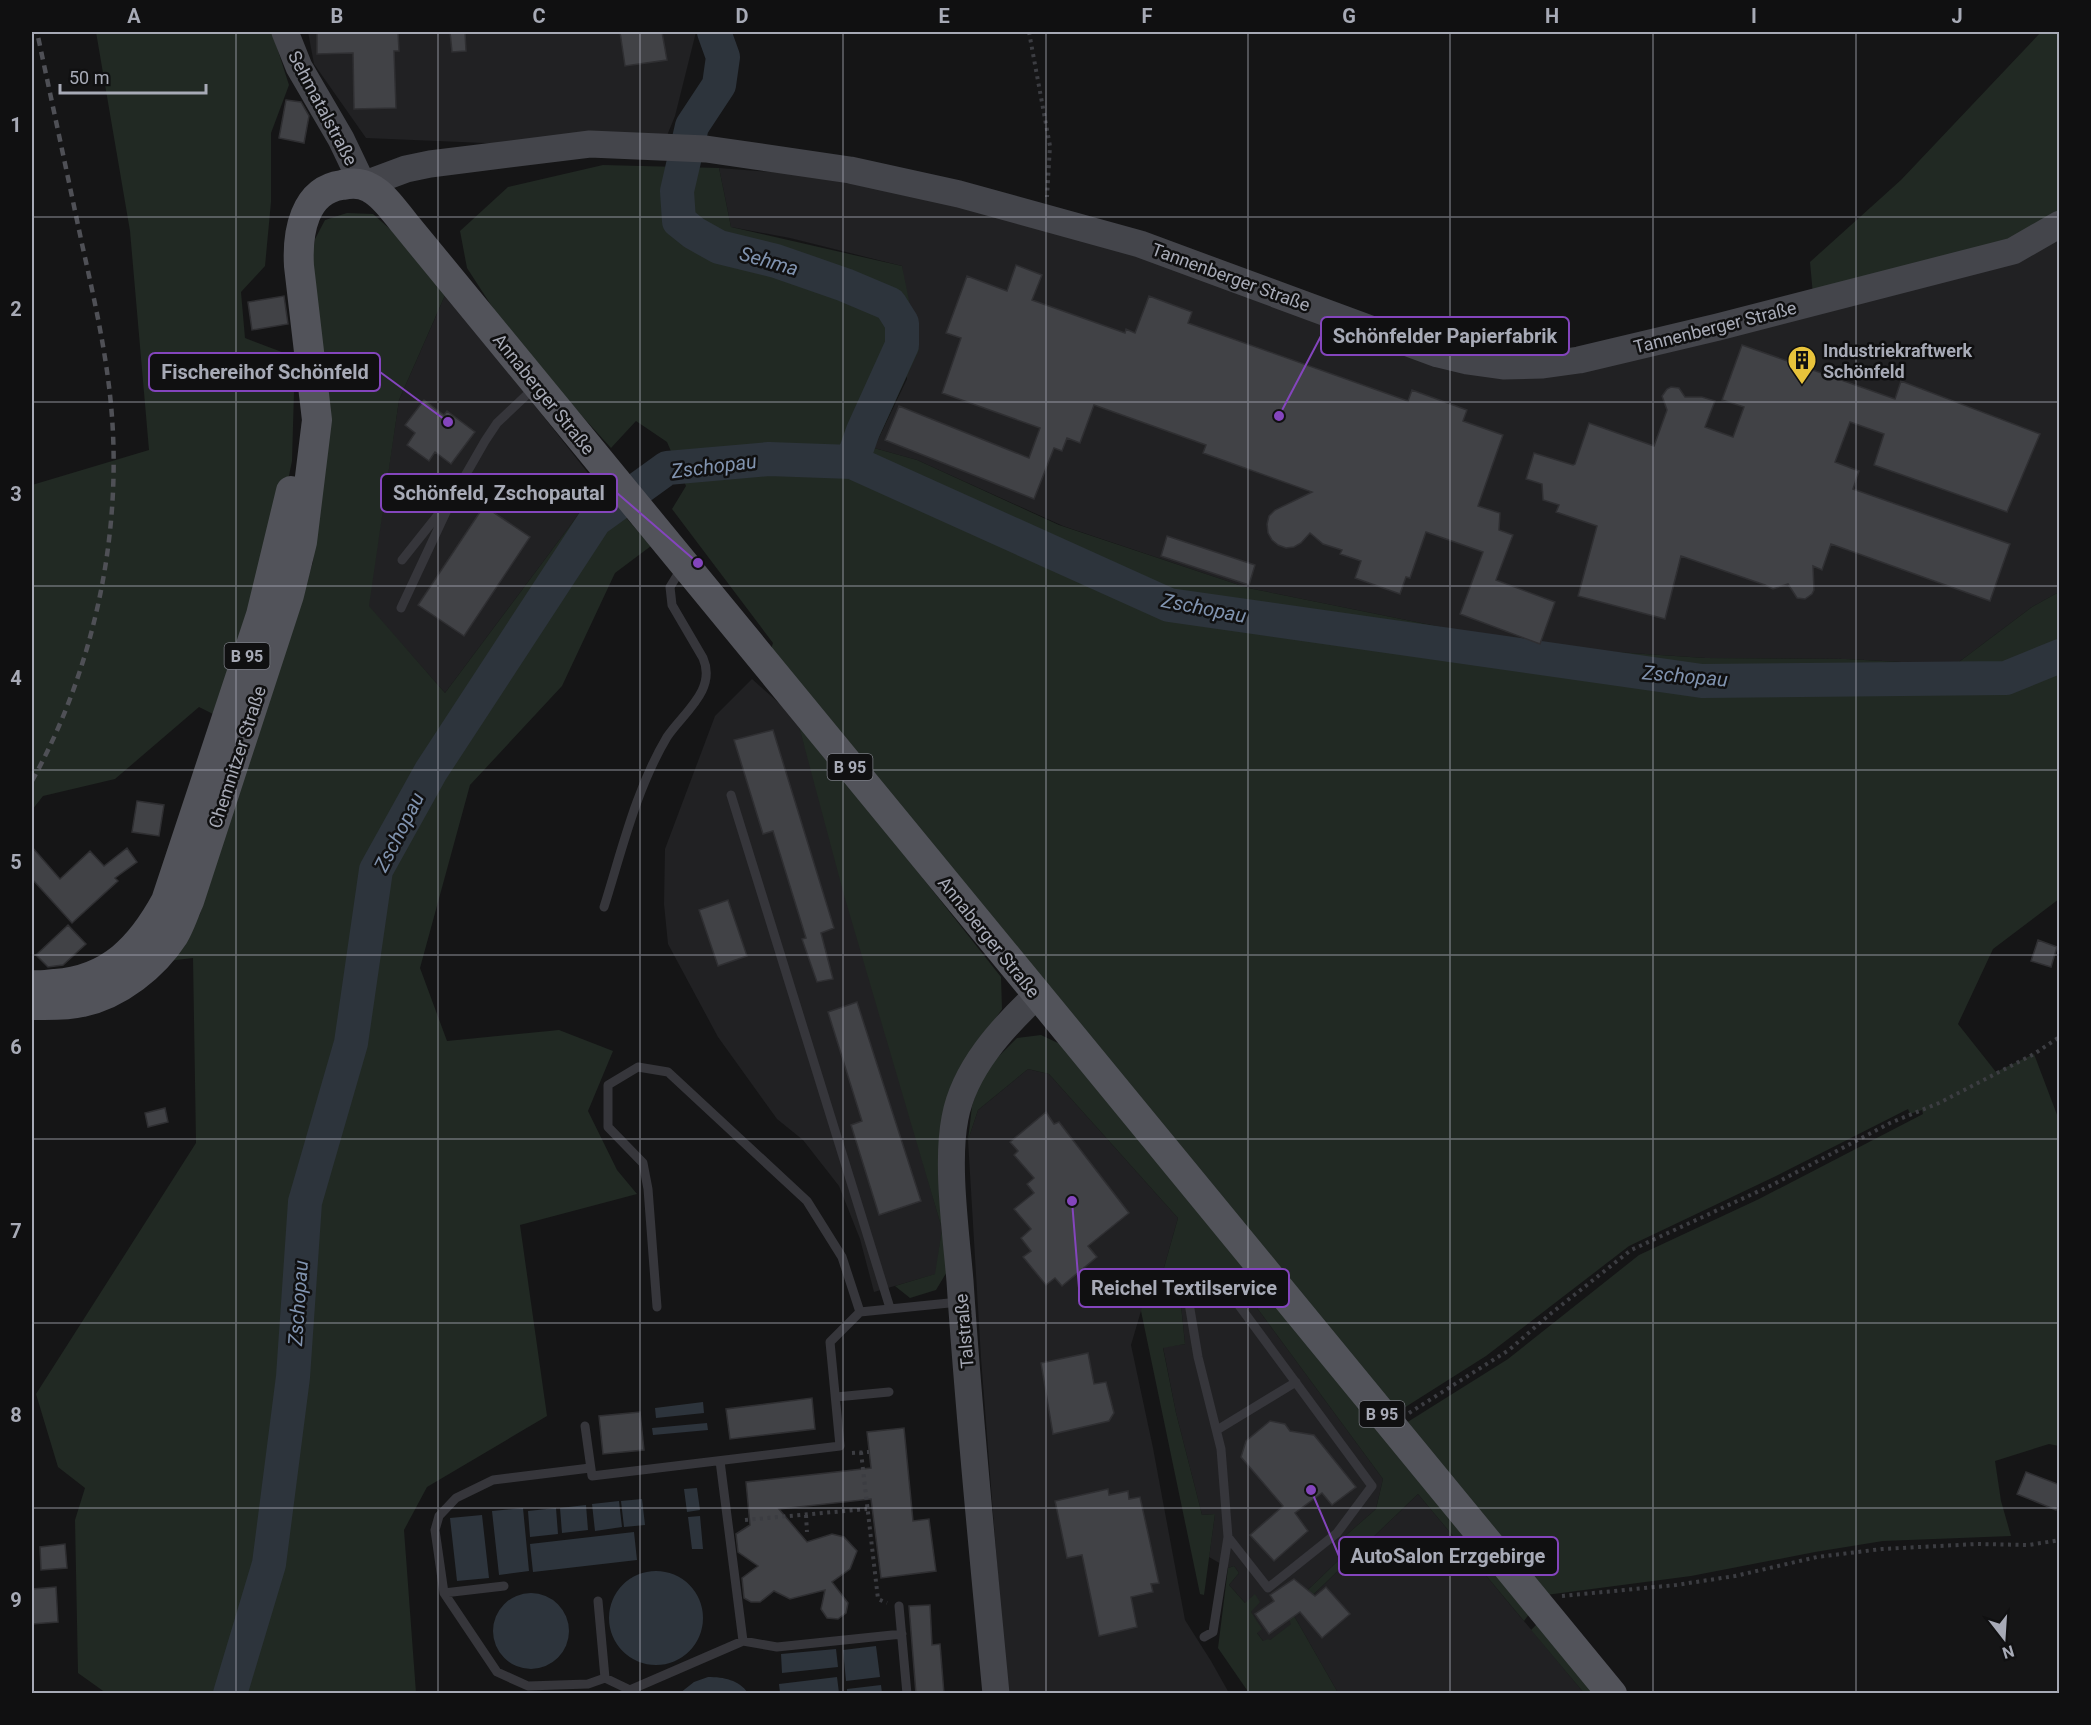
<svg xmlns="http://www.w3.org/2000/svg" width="2091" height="1725" viewBox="0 0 2091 1725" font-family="Roboto,sans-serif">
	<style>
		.built { fill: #212123 }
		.green { fill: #212923 }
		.water { fill: #2d343c }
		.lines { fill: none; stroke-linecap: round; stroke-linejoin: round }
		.river { stroke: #2d343c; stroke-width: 34 }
		.building { fill: #414246; stroke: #2f2f32; stroke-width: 1.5 }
		.path { stroke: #3c3d42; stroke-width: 4; stroke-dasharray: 3 4.5; stroke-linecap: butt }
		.service { stroke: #36363b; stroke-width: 9 }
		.secondary { stroke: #44454b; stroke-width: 27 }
		.primary { stroke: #52535a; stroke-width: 30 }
		.rail { stroke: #4f5056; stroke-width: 4.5; stroke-dasharray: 8 6; stroke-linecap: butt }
		.grid { fill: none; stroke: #a7aab6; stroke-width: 1.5; stroke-opacity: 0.55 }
		.labels { text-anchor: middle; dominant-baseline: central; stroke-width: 5; stroke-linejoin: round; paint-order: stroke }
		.shield { fill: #101011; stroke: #7a7c84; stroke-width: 1.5 }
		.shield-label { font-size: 16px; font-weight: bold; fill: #a7aab6 }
		.street-label { font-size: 18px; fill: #a7aab6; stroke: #101011 }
		.poi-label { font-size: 18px; font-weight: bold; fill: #a7aab6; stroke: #101011; text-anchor: start }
		.water-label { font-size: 20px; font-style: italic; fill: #8093af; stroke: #101011 }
		.leader { fill: none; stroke: #8445bd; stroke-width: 2 }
		.callout-dot { fill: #8445bd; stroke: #101011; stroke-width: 2 }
		.callout { fill: #101011; stroke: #8445bd; stroke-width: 2 }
		.callout-label { font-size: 20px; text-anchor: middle; font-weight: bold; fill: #a7aab6 }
		.neatline { fill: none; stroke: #a7aab6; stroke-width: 2 }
		.grid-label { font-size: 20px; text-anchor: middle; font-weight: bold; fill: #a7aab6 }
	</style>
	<rect width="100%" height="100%" fill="#151516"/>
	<path class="built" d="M308,32h388l-21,84 -9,22 -158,6 -142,-6 -52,-74z
		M719,168l131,10 284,73 373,124 552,-139v356l-27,15 -77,58 -109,-6 -141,-1 -166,-11 -291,-59 -185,-62 -146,-66 -43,-12 33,-69 -5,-113 -112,-28 -59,-11z
		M446,293l153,194 -154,206 -77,-87 31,-206z
		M752,679l45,40 145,510 -6,45 -62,18 -14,-53 -21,-53 -36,-46 -26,-21 -59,-82 -50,-93 -4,-40 1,-55 50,-133z
		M1028,1069l21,5 129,144 -18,64 -17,-4 -2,33 -10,34 22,103 32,172 26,41 18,32h-222l-26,-335 -13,-218 10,-30z
		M1227,1273l22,24 134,182 -7,30 -33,29 -1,19 -56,54 6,13 -23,17h-6l-6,-8 -6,-21 5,-17 -10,9 -17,-19 10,-12 -5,-7 -6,2 -19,-11 6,-43 -13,1 -26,-102 -13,-66 22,-3 -5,-48 20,-22z
		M1418,1494l166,199h-246l-45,-79z"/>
	<path class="green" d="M96,32h176l17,53 -18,48v69l-6,64 -24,26 4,46 50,19 -3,104 -17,84 -58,171 -18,-9 -84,72 -72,17 -11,14v-325l117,-35 -19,-219z
		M2041,32h18v178l-27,21 -62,25 -157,39 -3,-33 91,-82z
		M603,165l116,3 12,59 171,39 17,84 -45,98 43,12 142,65 189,63 291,59 166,11 141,1 109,6 77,-58 27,-15v307l-66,50 -35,75 38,48 38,-18 25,66v326l-10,-2 -54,17 6,40 10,35 -128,5 -68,11 -124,24 -145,19 -140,-172 102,-64 131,-104 120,-56 164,-85 -1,-4 -12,4 -2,-5 -132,67 -147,70 -143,110 -90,57 -626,-761 3,-9 -101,-134 14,-23 -19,-44 -31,-21 -25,27 -96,-106 -48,-74 -7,-37 48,-44z
		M347,213l26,1 18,16 55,63 -47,107 -30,206 76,87 154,-206 52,59 -36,27 -53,113 -92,99 -50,183 27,73 112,-11 54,21 -25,60 29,59 20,24 -117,31 27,191 -120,71 -23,43 12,163h-310l-28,-20 -3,-153 10,-32 -27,-21 -22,-73 160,-251 -3,-185 -25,3 13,-13 19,-34 113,-352 10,-129 -12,-172 4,-22 10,-19z
		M797,719l204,258 1,32 -33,48 -18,208 -15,25 -26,8 -15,-12 40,-12 7,-45 -98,-334z
		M1041,1035l19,9 470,569 -6,8 -106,-127 -125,120 45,79h-89l-31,-45 10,-80 6,-2 5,7 -10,12 16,18 10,-9 5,8 -9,10 11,17 -5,4 6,8 5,-2 2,1 21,-16 -5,-13 56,-54 1,-19 33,-29 7,-30 -134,-182 -22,-24 -27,1 -20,22 5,48 -22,4 13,65 26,102 13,-1 -11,81 -4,-1 -59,-283 2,-33 17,4 18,-64 -129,-144 -21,-5 -50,41 -10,30 4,-34 11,-34 34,-34z
		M1538,1623l56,70h-10l-53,-63z"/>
	<path class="water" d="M703,1402l1,11 -48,5 -1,-10z
		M707,1423l1,7 -55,5 -1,-7z
		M697,1488l3,22 -13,2 -3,-23z
		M642,1499l3,26 -21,2 -3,-26z
		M619,1501l3,26 -27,4 -3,-27z
		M586,1505l2,25 -26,3 -2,-25z
		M523,1508l6,63 -30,4 -7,-64z
		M556,1508l2,26 -28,3 -2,-26z
		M482,1515l7,63 -32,3 -7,-63z
		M700,1516l3,33h-11l-4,-32z
		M634,1532l3,28 -104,12 -3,-28z
		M609 1618a47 47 0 1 1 94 0a47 47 0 1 1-94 0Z
		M493 1631a38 38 0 1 1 76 0a38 38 0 1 1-76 0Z
		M876,1646l4,31 -34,4 -3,-31z
		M836,1649l2,18 -56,6 -1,-19z
		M708,1677c16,0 31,3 40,16h-68l14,-11z
		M837,1677l2,16h-59l-1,-9z
		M881,1685l1,8h-35v-4z"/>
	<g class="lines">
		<path class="river" d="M714,32l9,25 -4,28 -27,41 -15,65 2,30 15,12 25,14 57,14 69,24 45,19 12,19v22l-39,86 -11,31
			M230,1694l39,-130 24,-187 12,-175 46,-159 25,-173 55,-99 164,-251 72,-52 102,-9 83,3 317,143 533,76 304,-3 54,-22"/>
	</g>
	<path class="building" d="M317,32h81l1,19h-5l2,57 -42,1 -1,-56 -36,1z
		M450,32h15l1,19 -14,1z
		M620,32h42l5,28 -42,6z
		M286,100l15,2 8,14 -5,27 -25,-5z
		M1016,265l26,10 -10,25 93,33 1,-4 9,4 14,-37 43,16 -4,11 220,78 4,-11 55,20 -4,11 40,14 -25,71 22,7 -1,17 14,5 -17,45 59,22 -15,42 -80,-30 23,-62 -57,-20 -16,46 -4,-1 -6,17 -45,-16 6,-17 -21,-7 2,-4 -19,-6 -13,-11 -9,10 -7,4 -8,1 -8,-3 -6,-5 -4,-7 -1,-9 2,-8 6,-6 37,-18 -109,-39 3,-8 -112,-40 -14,38 -13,-5 -5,13 -8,-3 -20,51 -149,-59 14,-34 130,52 11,-30 -98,-35 19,-55 -15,-5 21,-57 40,15z
		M284,296l4,28 -36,6 -4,-28z
		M1742,345l153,54 6,-18 139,53 -33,78 -133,-47 10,-31 -34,-12 -15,40 24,9 -6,18 157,55 -20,57 -159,-57 -9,26 -9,-4 1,24 -2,4 -7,5 -8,-1 -9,-14 -15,5 -8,-4 -84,-29 -16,63 -87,-23 19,-70 -41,-14 3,-7 -16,-5 -1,-16 -16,-5 8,-26 39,12 2,-1 14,-41 65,23 13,-36 -5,-14 5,-7 4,-2 8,1 6,9h17l13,4 -10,26 28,10 11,-30 -22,-7z
		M424,400l20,15 3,-4 28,21 -24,32 -16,-12 -6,9 -22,-16 8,-12 -10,-8z
		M484,506l46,31 -66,99 -46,-31z
		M1167,536l88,29 -6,20 -88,-29z
		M773,730l61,198 -13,5 12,46 -16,3 -15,-43 4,-1 -33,-107 -10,3 -29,-94z
		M137,801l27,4 -5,31 -27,-4z
		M32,847l28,32 30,-28 14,15 23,-18 10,14 -22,16 3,3 -46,42 -40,-44z
		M728,900l19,56 -29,10 -19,-56z
		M68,925l18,19 -23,21 -15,2 -12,-12z
		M2038,940l19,7 -6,20 -20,-6z
		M857,1002l64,199 -42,14 -28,-90 11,-4 -34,-109z
		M165,1108l3,14 -20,5 -3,-14z
		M1046,1112l8,12 5,-2 70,91 -41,33 9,11 -35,29 -7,-8 -9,7 -23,-28 8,-6 -10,-13 10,-9 -17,-20 20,-16 -7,-9 7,-6 -20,-23 4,-4 -8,-9z
		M1088,1353l6,31 12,-2 8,31 -5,8 -56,13 -12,-71z
		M812,1398l3,31 -85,10 -4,-30z
		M640,1412l4,38 -41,4 -4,-38z
		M1270,1421l15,3 5,7 24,4 42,52 -24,18 -10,-12 -27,20 13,18 -34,30 -24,-26 33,-29 -42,-49 5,-16z
		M904,1428l9,93 16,-2 7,52 -55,7 -10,-79 -92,10 28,33 25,-8 12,3 13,14 -7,18 -18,13 16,21 -2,10 -8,6 -11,-1 -6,-9 4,-19 -35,9 -16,-8 -14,11h-9l-7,-4 -2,-20 16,-12 -20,-14 -2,-18 14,-9 -4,-43 125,-14 -4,-36z
		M2026,1472l34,13v17l-4,8 -39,-16z
		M1108,1489l1,6 19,-4 1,8 11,-2 19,86 -8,1 2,8 -22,5 6,30 -38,9 -17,-81 -15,3 -12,-57z
		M65,1544l2,24 -26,2 -1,-23z
		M1294,1579l21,17 11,-9 24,27 -28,24 -22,-26 -31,22 -14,-20 19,-13 -4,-6z
		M56,1587l2,35 -26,2v-35z
		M930,1605l2,40 8,-1 4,50h-28l-7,-88z"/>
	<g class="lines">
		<path class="path" d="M1029,32l21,114 -3,51
			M1409,1413l100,-63 40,-35 82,-65 141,-65 118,-62 49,-20 95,-49 24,-16 2,-5
			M861,1452l17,147 9,4
			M852,1453l17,-1
			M806,1515l1,17
			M745,1520l122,-11
			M1562,1596l114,-11 59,-9 82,-19 65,-8 95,-5 52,1 31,-5"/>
		<path class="service" d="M402,560l43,-54
			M401,608l53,-113 31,-54 12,-18 38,-36
			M731,795l159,513
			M604,907c18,-57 32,-118 63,-170 16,-24 50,-47 36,-79l-31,-53 -2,-18 11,-18
			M657,1307l-9,-118 -5,-26 -35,-36v-42l30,-18 30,5 139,129 35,56 18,55
			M836,1397l53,-5
			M585,1426l7,50 248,-30 -10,-104 30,-30 99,-10
			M1217,1430l79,-48
			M720,1461l23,180
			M590,1468l-97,12 -37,18 -17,18 -4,14 9,63 53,79 31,14 60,-2 17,-6 25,12 113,-49 34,6 125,-13
			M444,1593l60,-7
			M598,1601l7,77
			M899,1606l8,88
			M1204,1637l9,-5 15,-95 40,51 69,-55 35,-47 -148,-201h-24l-12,12 10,60 23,92 7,88"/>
		<path class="secondary" d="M285,32l14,35 42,72 22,46 43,-16 24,-5 160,-20 116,5 144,21 109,24 181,50 298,110 29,7 36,5 40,-1 36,-5 139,-33 295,-76 47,-27
			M996,1694c-13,-138 -27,-275 -36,-413 -4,-48 -14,-117 -5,-163 9,-49 47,-90 82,-123"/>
		<path class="primary" d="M32,985c7,1 15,0 23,-1 55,-4 86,-37 111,-83l95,-286 30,-124
			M32,1005c16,0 34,1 50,-3 37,-8 72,-36 92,-67 6,-10 10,-23 15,-34l100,-306 13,-53 15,-122 -18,-154c-2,-33 5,-76 43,-81 9,-2 20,-2 28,3 14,7 25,24 35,36l1207,1470"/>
		<path class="rail" d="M32,781c62,-112 91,-248 79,-376 -5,-54 -17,-107 -29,-161 -15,-71 -30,-142 -45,-212"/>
	</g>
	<path class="grid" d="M236,32v1662M438,32v1662M640,32v1662M843,32v1662M1046,32v1662M1248,32v1662M1450,32v1662M1653,32v1662M1856,32v1662M32,217h2028M32,402h2028M32,586h2028M32,770h2028M32,955h2028M32,1139h2028M32,1323h2028M32,1508h2028"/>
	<defs>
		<g id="building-pin" transform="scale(1.5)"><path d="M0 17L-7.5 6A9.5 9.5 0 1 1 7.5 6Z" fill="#e8c33b" stroke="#101011"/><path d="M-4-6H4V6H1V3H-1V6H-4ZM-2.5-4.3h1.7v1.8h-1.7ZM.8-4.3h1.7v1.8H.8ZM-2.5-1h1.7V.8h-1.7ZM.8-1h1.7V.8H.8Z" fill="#111"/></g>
	</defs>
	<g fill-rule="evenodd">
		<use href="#building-pin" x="1802" y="360"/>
	</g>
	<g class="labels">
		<g class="shield">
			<rect x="224.5" y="643" width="45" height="26" rx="4.5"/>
			<rect x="827.5" y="754" width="45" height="26" rx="4.5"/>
			<rect x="1359.5" y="1401" width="45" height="26" rx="4.5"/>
		</g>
		<g class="shield-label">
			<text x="247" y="656">B 95</text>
			<text x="850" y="767">B 95</text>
			<text x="1382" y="1414">B 95</text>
		</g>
		<g class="street-label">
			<text transform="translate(323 108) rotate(62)">Sehmatalstraße</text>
			<text transform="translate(1231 277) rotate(20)">Tannenberger Straße</text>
			<text transform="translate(1715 327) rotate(-14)">Tannenberger Straße</text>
			<text transform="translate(544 394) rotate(51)">Annaberger Straße</text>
			<text transform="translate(237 757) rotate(-72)">Chemnitzer Straße</text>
			<text transform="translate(989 937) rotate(51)">Annaberger Straße</text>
			<text transform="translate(964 1331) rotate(-95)">Talstraße</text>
		</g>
		<g class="poi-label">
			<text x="1823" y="350">Industriekraftwerk<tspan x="1823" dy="21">Schönfeld</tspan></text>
		</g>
		<g class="water-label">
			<text transform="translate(769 261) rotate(16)">Sehma</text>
			<text transform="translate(714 466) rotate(-7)">Zschopau</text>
			<text transform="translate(1204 608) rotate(11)">Zschopau</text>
			<text transform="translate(1685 676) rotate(5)">Zschopau</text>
			<text transform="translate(399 832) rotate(-63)">Zschopau</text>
			<text transform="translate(298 1303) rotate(-86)">Zschopau</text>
		</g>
	</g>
	<path class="leader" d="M1279 416L1321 336M448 422L380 372M698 563L617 493M1072 1201L1079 1288M1311 1490L1339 1556"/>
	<g class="callout-dot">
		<circle cx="1279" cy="416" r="6"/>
		<circle cx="448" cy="422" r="6"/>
		<circle cx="698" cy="563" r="6"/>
		<circle cx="1072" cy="1201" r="6"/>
		<circle cx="1311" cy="1490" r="6"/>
	</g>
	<g class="callout">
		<rect x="1321" y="317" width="248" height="38" rx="6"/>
		<rect x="149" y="353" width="231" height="38" rx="6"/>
		<rect x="381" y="474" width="236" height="38" rx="6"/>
		<rect x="1079" y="1269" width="210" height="38" rx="6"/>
		<rect x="1339" y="1537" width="219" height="38" rx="6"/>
	</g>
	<g class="callout-label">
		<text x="1445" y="343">Schönfelder Papierfabrik</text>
		<text x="265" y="379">Fischereihof Schönfeld</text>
		<text x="499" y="500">Schönfeld, Zschopautal</text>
		<text x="1184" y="1295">Reichel Textilservice</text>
		<text x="1448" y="1563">AutoSalon Erzgebirge</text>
	</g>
	<rect width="2091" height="1725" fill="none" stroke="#101011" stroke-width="66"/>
	<g transform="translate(2004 1638) rotate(163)" stroke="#101011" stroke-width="4.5" paint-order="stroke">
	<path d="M0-4.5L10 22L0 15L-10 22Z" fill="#a7aab6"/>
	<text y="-9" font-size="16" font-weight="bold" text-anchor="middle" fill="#a7aab6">N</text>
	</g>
	<path d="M60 84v9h146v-9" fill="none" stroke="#a7aab6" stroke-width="3"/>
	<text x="69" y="84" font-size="18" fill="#a7aab6" stroke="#101011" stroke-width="4.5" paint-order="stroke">50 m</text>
	<rect x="33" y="33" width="2025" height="1659" class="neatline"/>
	<g class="grid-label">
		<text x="134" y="23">A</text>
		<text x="337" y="23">B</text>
		<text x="539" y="23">C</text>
		<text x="742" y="23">D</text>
		<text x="944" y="23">E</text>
		<text x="1147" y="23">F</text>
		<text x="1349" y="23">G</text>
		<text x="1552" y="23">H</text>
		<text x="1754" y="23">I</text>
		<text x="1957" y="23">J</text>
		<text x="16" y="132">1</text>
		<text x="16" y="316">2</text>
		<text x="16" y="501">3</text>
		<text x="16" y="685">4</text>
		<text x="16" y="869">5</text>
		<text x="16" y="1054">6</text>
		<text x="16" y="1238">7</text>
		<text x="16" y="1422">8</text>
		<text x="16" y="1607">9</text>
	</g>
</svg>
